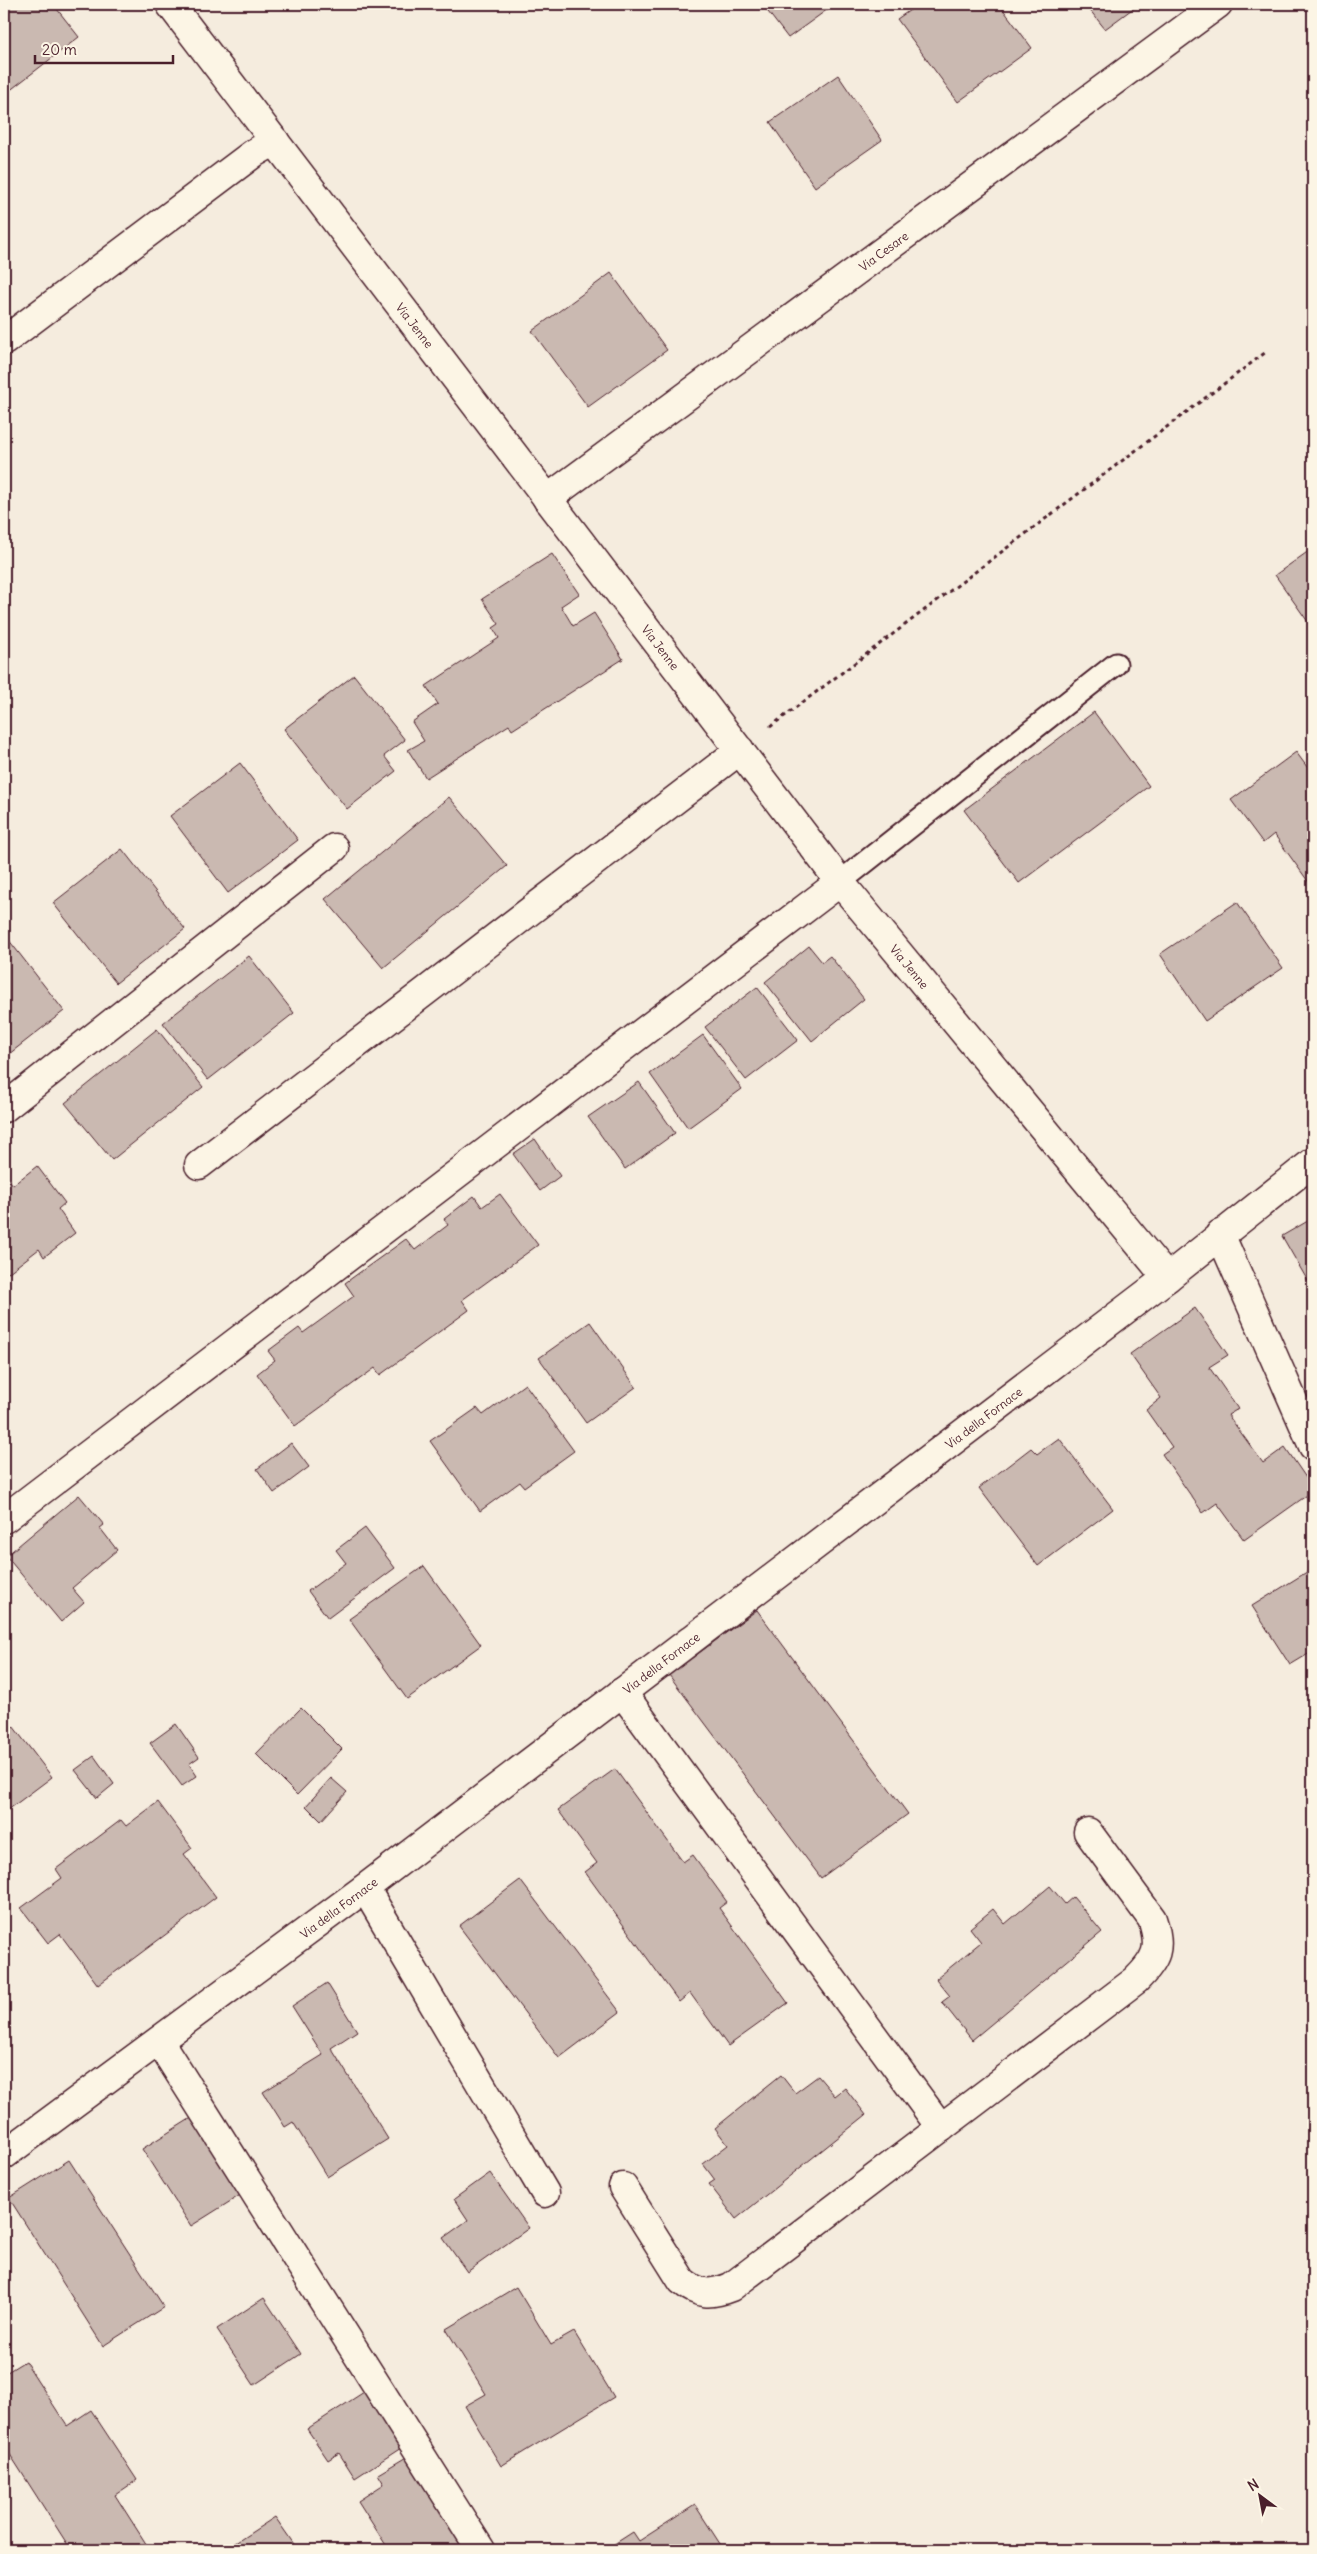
<svg xmlns="http://www.w3.org/2000/svg" width="1317" height="2554" viewBox="0 0 1317 2554" font-family="Delius,sans-serif">
	<style>
		.building { fill: #cab9b1; stroke: #4a1f2b }
		.lines { fill: none; stroke-linecap: round; stroke-linejoin: round }
		.service-casing { stroke: #4a1f2b; stroke-width: 25 }
		.minor-casing { stroke: #4a1f2b; stroke-width: 31 }
		.path { stroke: #4a1f2b; stroke-width: 3; stroke-dasharray: 4 4; stroke-linecap: butt }
		.service { stroke: #fcf5e5; stroke-width: 21 }
		.minor { stroke: #fcf5e5; stroke-width: 28 }
		.labels { text-anchor: middle; dominant-baseline: central; stroke-width: 4.5; stroke-linejoin: round; paint-order: stroke }
		.street-label { font-size: 12px; fill: #4a1f2b; stroke: #fcf5e5 }
	</style>
	<rect width="100%" height="100%" fill="#f5ecde"/>
	<filter id="ink" filterUnits="userSpaceOnUse"><feTurbulence type="fractalNoise" baseFrequency=".02" numOctaves="2"/><feDisplacementMap in="SourceGraphic" scale="10" xChannelSelector="R" yChannelSelector="G"/><feConvolveMatrix kernelMatrix="1 2 1 2 8 2 1 2 1" color-interpolation-filters="sRGB"/></filter>
	<g filter="url(#ink)">
		<path class="building" d="M4,4h49l26,33 -75,58z
			M762,4h73l-47,34z
			M919,4h80l33,44 -74,54 -61,-83z
			M1085,4h54l-34,25z
			M838,75l44,65 -67,47 -45,-65z
			M611,273l56,77 -79,57 -56,-76z
			M1313,548v81l-38,-54z
			M552,554l27,40 -18,12 12,20 21,-13 29,46 -111,71 -3,-5 -83,53 -18,-28 16,-9 -12,-19 26,-18 -12,-18 73,-48 -6,-10 6,-4 -17,-25z
			M354,675l51,65 -21,16 12,15 -49,38 -63,-80z
			M1094,712l55,74 -130,97 -55,-73z
			M1296,752l17,23v106l-3,3 -36,-50 -11,9 -32,-43z
			M240,763l58,77 -70,53 -58,-77z
			M449,797l58,69 -124,102 -58,-69z
			M122,849l63,80 -69,54 -63,-80z
			M1237,902l46,66 -78,53 -45,-67z
			M8,939l56,72 -60,47v-116z
			M809,946l13,16 8,-6 34,43 -52,42 -47,-59z
			M249,956l45,57 -86,67 -45,-57z
			M757,987l41,53 -52,40 -41,-53z
			M157,1029l46,58 -91,73 -47,-57z
			M703,1035l39,54 -54,39 -38,-54z
			M639,1082l36,51 -50,36 -37,-52z
			M535,1139l25,37 -20,15 -27,-37z
			M37,1166l28,37 -7,6 17,24 -31,24 -5,-8 -35,27v-103l9,12z
			M500,1194l38,51 -76,55 7,10 -89,65 -5,-7 -80,58 -38,-52 18,-14 -7,-9 31,-23 4,5 51,-37 -9,-13 61,-44 9,11 33,-25 -4,-6 30,-23 8,11z
			M1313,1218v72l-31,-54z
			M1195,1308l33,47 -19,12 29,42 -10,6 35,48 22,-16 28,41v3l-69,49 -27,-37 -14,10 -41,-59 10,-7 -26,-37 15,-12 -31,-44z
			M590,1322l46,65 -50,36 -47,-65z
			M525,1384l49,67 -50,36 -4,-5 -40,29 -50,-70 47,-33 6,7z
			M1059,1438l54,71 -75,57 -59,-78 52,-40 6,6z
			M291,1443l18,24 -35,26 -17,-24z
			M79,1495l25,30 -4,3 17,22 -45,38 12,14 -23,20 -55,-66z
			M365,1528l30,40 -67,50 -20,-27 38,-28 -10,-13z
			M424,1566l57,79 -74,54 -58,-80z
			M1310,1570l3,6v82l-3,-5 -20,12 -38,-59z
			M757,1610l151,204 -87,64 -152,-203z
			M301,1708l41,41 -45,46 -41,-41z
			M176,1724l23,33 -10,7 8,12 -15,10 -32,-43z
			M13,1726l39,51 -48,36v-80z
			M94,1756l20,28 -17,14 -22,-28z
			M615,1769l68,93 10,-7 34,47 -8,6 69,95 -60,43 -38,-53 -11,9 -94,-130 12,-9 -39,-53z
			M331,1778l16,14 -26,29 -15,-15z
			M158,1802l34,46 -8,6 32,43 -118,88 -38,-51 -12,9 -27,-35 41,-30 -6,-9 65,-49 5,6z
			M520,1880l100,132 -61,46 -100,-132z
			M1050,1886l15,18 8,-7 29,35 -130,108 -30,-38 8,-6 -14,-17 45,-37 -11,-14 23,-19 12,15z
			M327,1983l30,48 -26,17 57,91 -61,38 -34,-55 -8,5 -22,-35 60,-37 -31,-49z
			M781,2075l14,18 23,-17 17,20 10,-8 21,27 -130,104 -27,-35 6,-4 -12,-16 25,-19 -13,-17z
			M193,2117l49,77 -51,32 -49,-77z
			M69,2160l95,147 -61,39 -94,-148z
			M490,2173l39,55 -62,44 -24,-34 25,-18 -14,-21z
			M516,2287l35,58 23,-13 40,65 -113,69 -36,-60 21,-12 -40,-65z
			M264,2298l37,56 -47,31 -37,-56z
			M25,2361l42,65 24,-16 46,70 -22,15 35,55h-79l-67,-105v-71z
			M364,2392l37,56 -46,30 -16,-25 -11,7 -21,-31z
			M408,2456l56,88 -10,6h-65l-31,-49 26,-17 -6,-10z
			M695,2505l29,45h-119l28,-18 6,9z
			M275,2517l23,33h-71l-1,-1z"/>
		<g class="lines">
			<g class="service-casing">
				<path id="service" d="M840,882l276,-218"/>
			</g>
			<g class="minor-casing">
				<g id="minor">
					<path id="s1" d="M170,4l670,878 327,396"/>
					<path d="M4,341l250,-188 21,-12"/>
					<path id="s2" d="M547,499l671,-495"/>
					<path d="M4,1108l330,-260"/>
					<path d="M199,1165l541,-415"/>
					<path d="M1220,1234l93,212"/>
					<path d="M4,1519l836,-637"/>
					<path d="M622,1692l319,436"/>
					<path d="M365,1888l180,305"/>
					<path d="M159,2041l322,509"/>
					<path id="s3" d="M4,2155l361,-267 802,-610 146,-116"/>
					<path d="M623,2187l59,94c17,14 29,14 49,6l405,-307c21,-21 26,-32 16,-61l-64,-87"/>
				</g>
			</g>
			<path class="path" d="M770,727l496,-375"/>
			<use href="#service" class="service"/>
			<use href="#minor" class="minor"/>
		</g>
	</g>
	<g class="labels">
		<g class="street-label">
			<text stroke="none"><textPath href="#s2" startOffset="418">Via Cesare</textPath></text>
			<text stroke="none"><textPath href="#s1" startOffset="404">Via Jenne</textPath></text>
			<text stroke="none"><textPath href="#s1" startOffset="809">Via Jenne</textPath></text>
			<text stroke="none"><textPath href="#s1" startOffset="1214">Via Jenne</textPath></text>
			<text stroke="none"><textPath href="#s3" startOffset="1226">Via della Fornace</textPath></text>
			<text stroke="none"><textPath href="#s3" startOffset="821">Via della Fornace</textPath></text>
			<text stroke="none"><textPath href="#s3" startOffset="416">Via della Fornace</textPath></text>
		</g>
	</g>
	<rect width="1317" height="2554" fill="none" stroke="#fcf5e5" stroke-width="20"/>
	<rect x="10" y="10" width="1297" height="2534" fill="none" stroke="#4a1f2b" stroke-width="2" filter="url(#ink)"/>
	<g transform="translate(1260 2496) rotate(328)" stroke="#fcf5e5" stroke-width="4" paint-order="stroke">
	<path d="M0-4L9 19L0 12L-9 19Z" fill="#4a1f2b"/>
	<text y="-8" font-size="14" font-weight="bold" text-anchor="middle" fill="#4a1f2b">N</text>
	</g>
	<path d="M35 55v8h138v-8" fill="none" stroke="#4a1f2b" stroke-width="2.5"/>
	<text x="42" y="55" font-size="15" fill="#4a1f2b" stroke="#fcf5e5" stroke-width="4" paint-order="stroke">20 m</text>
</svg>
